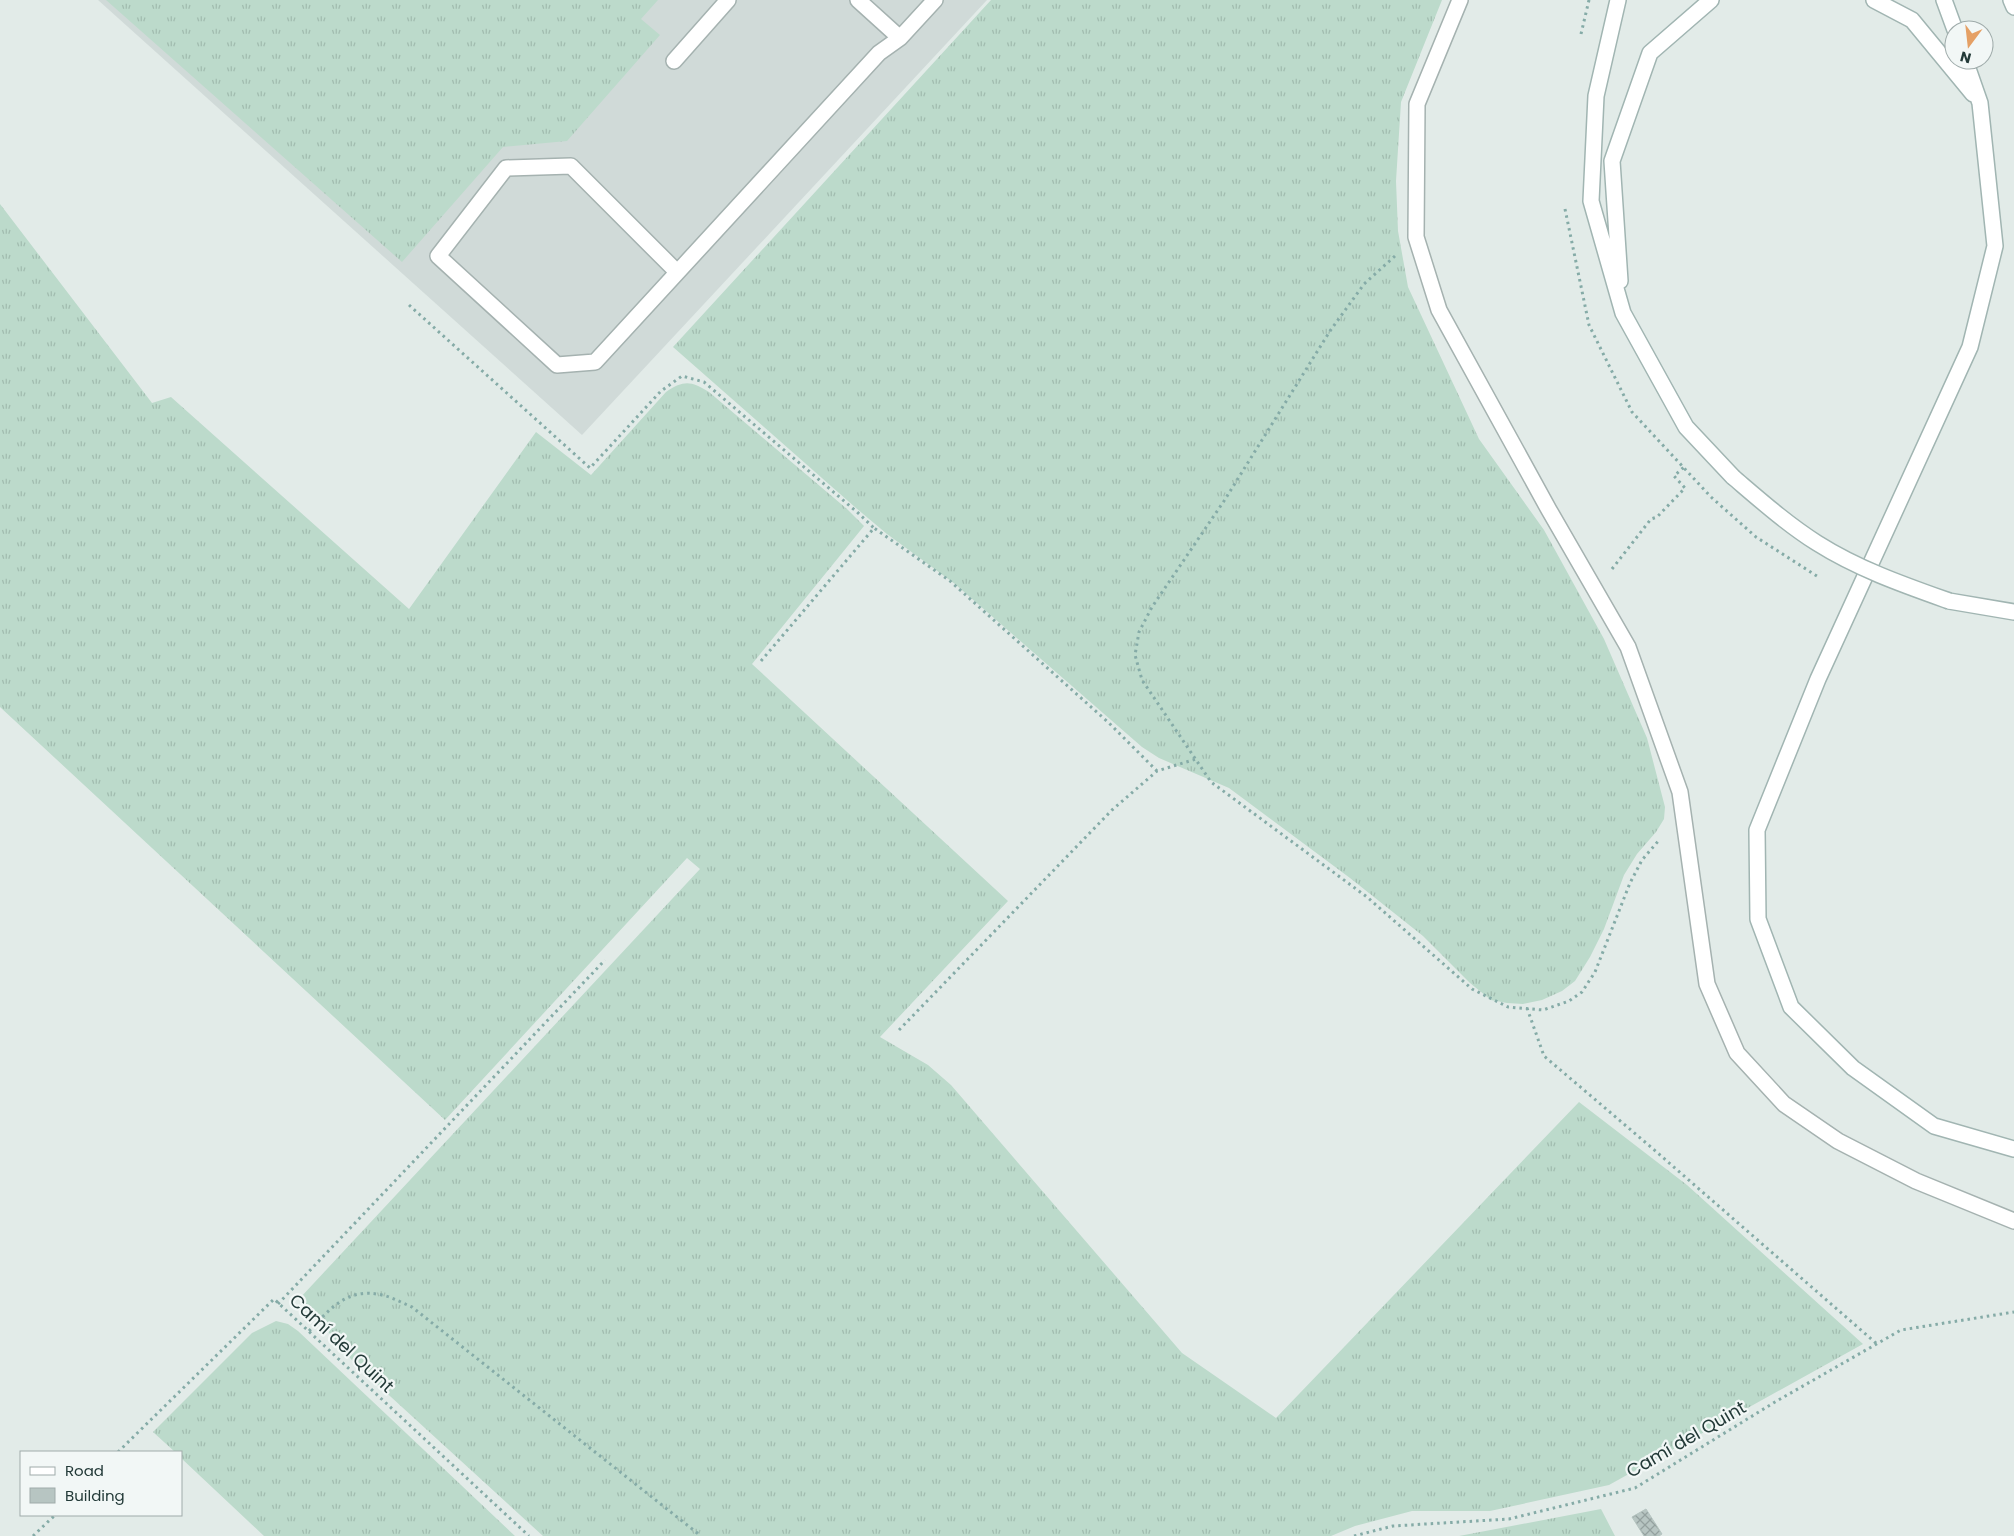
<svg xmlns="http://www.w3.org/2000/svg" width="2014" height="1536" viewBox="0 0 2014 1536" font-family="Poppins,sans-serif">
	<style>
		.built { fill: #d0dad8 }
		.grass { fill: url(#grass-tufts) }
		.building { fill: url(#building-cross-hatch); stroke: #b5c4c0 }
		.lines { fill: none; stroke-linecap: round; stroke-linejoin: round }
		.service-casing { stroke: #a5b2b0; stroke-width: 18 }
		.minor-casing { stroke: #a5b2b0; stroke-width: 18 }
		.secondary-casing { stroke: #a1b5b2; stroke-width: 18 }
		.path { stroke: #85aba7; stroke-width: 3; stroke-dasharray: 2.5 4; stroke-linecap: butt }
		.service { stroke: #fff; stroke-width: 15 }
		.minor { stroke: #fff; stroke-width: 15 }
		.secondary { stroke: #fff; stroke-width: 15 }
		.secondary-bridge-casing { stroke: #a1b5b2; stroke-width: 18; stroke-linecap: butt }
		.path-bridge { stroke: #85aba7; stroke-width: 3; stroke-dasharray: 2.5 4; stroke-linecap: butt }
		.secondary-bridge { stroke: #fff; stroke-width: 15 }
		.labels { text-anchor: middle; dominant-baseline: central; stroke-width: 4.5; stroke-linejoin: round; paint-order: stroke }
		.street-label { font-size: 18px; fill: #233a38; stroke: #f2f7f6 }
	</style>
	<defs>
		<pattern id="grass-tufts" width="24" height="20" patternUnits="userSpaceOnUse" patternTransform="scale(1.25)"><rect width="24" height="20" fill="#bcdacb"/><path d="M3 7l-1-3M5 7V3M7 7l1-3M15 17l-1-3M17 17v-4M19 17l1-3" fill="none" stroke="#a1bcaf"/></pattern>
		<pattern id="building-cross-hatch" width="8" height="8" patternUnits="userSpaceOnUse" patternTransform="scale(1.25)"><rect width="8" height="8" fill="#b7c5c2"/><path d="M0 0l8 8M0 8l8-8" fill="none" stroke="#94a19f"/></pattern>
	</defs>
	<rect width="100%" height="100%" fill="#e2ebe8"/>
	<path class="built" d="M98,0h889l-405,435z"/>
	<path class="grass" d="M106,0h552l-17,19 19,16 -93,106 -64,6 -101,115z
		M991,0h451l-41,102 -5,79 2,50 10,56 71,152 65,91 60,109 43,99 18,69 -1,12 -8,13 -19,22 -13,21 -20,54 -14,28 -15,24 -13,10 -20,9 -19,4 -16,-1 -16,-3 -21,-17 -47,-47 -73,-58 -121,-90 -70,-30 -17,-11 -187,-163 -68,-50 -31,-26 -183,-161z
		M0,204l152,199 19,-6 238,212 127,-177 55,43 75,-83c18,-12 25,-11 43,0l138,117 17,17 -112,138 256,237 -128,136 48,28 23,20 231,268 94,65 303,-316 108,83 176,159 -254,141 -119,26h-78l-57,15 -24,10h-788l-187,-171 -56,-67 400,-429 -13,-11 -242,262 -445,-413z
		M276,1321l12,3 10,7 217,205h-251l-83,-78v-6h-6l-22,-20 99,-99z
		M1601,1509l14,27h-156z"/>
	<path class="building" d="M1646,1509l16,25 -3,2h-15l-12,-19z"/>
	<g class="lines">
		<g class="service-casing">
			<path id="service" d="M858,0l42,38
				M674,61l54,-61
				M677,272l-106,-106 -65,2 -68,88 119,109 38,-3 284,-309 21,-15 35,-38"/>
		</g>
		<g class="minor-casing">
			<path id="minor" d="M1460,0l-43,104 -1,133 23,73 110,200 79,137 52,145 27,192 30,69 47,51 54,37 78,40 98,40"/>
		</g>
		<g class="secondary-casing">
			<path id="secondary" d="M1618,0l-22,96 -5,105 32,112 63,114 47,50
				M1874,0l38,20 61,74
				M1944,0l11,30
				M2011,0l3,7
				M1965,60l15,43 15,143 -25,101 -152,332 -61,151 1,89 33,88 62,61 81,58 80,23
				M1620,281l-8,-120 38,-108 61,-53
				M1949,601l65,11"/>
		</g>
		<path class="path" d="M1581,34l8,-34
			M1565,209l24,116 43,87 79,85
			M1395,256l-31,28 -34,47 -106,170 -72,106 -13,25 -4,23 7,25 69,102 156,115 105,92 36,18 35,3 26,-9 13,-9 13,-20 35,-89 12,-23 18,-21
			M409,305l181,163 71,-77 21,-15 22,6 153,130 17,16
			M1612,569l39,-50 6,-2 28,-29 -11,-12 10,-9
			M761,661l113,-133 76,53 159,142 48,48
			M1527,1008l17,48 108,92 225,196
			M899,1030l213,-220 45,-39 39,-12
			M278,1304l327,-344
			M309,1331c21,-22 38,-44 73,-36 10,2 20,8 30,12l289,229
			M118,1452l156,-153 255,237
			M33,1536l22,-21
			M1354,1536l39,-10 116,-7 126,-31 140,-86 126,-72 113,-18"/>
		<use href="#service" class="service"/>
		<use href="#minor" class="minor"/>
		<use href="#secondary" class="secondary"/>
		<g class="secondary-bridge-casing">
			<path id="secondary-bridge" d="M1733,477c27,23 54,47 84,66 41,26 87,42 132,58"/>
		</g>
		<path class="path-bridge" d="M1711,497l45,40 64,41"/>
		<use href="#secondary-bridge" class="secondary-bridge"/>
	</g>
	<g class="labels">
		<g class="street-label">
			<text transform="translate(342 1343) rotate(43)">Camí del Quint</text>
			<text transform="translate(1686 1439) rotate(-30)">Camí del Quint</text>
		</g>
	</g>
	<rect x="20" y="1451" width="162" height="65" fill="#f2f7f6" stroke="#9fabaa"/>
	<rect x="30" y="1467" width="25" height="8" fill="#ffffff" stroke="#9fabaa"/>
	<text x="65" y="1476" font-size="15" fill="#233a38">Road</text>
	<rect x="30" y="1488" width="25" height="15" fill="#b7c5c2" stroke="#9fabaa"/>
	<text x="65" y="1501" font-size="15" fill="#233a38">Building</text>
	<g transform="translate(1969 45) rotate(195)"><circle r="24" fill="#f2f7f6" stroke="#9fabaa"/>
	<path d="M0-4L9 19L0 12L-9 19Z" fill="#e5a065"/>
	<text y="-8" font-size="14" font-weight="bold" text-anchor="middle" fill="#233a38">N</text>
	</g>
</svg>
